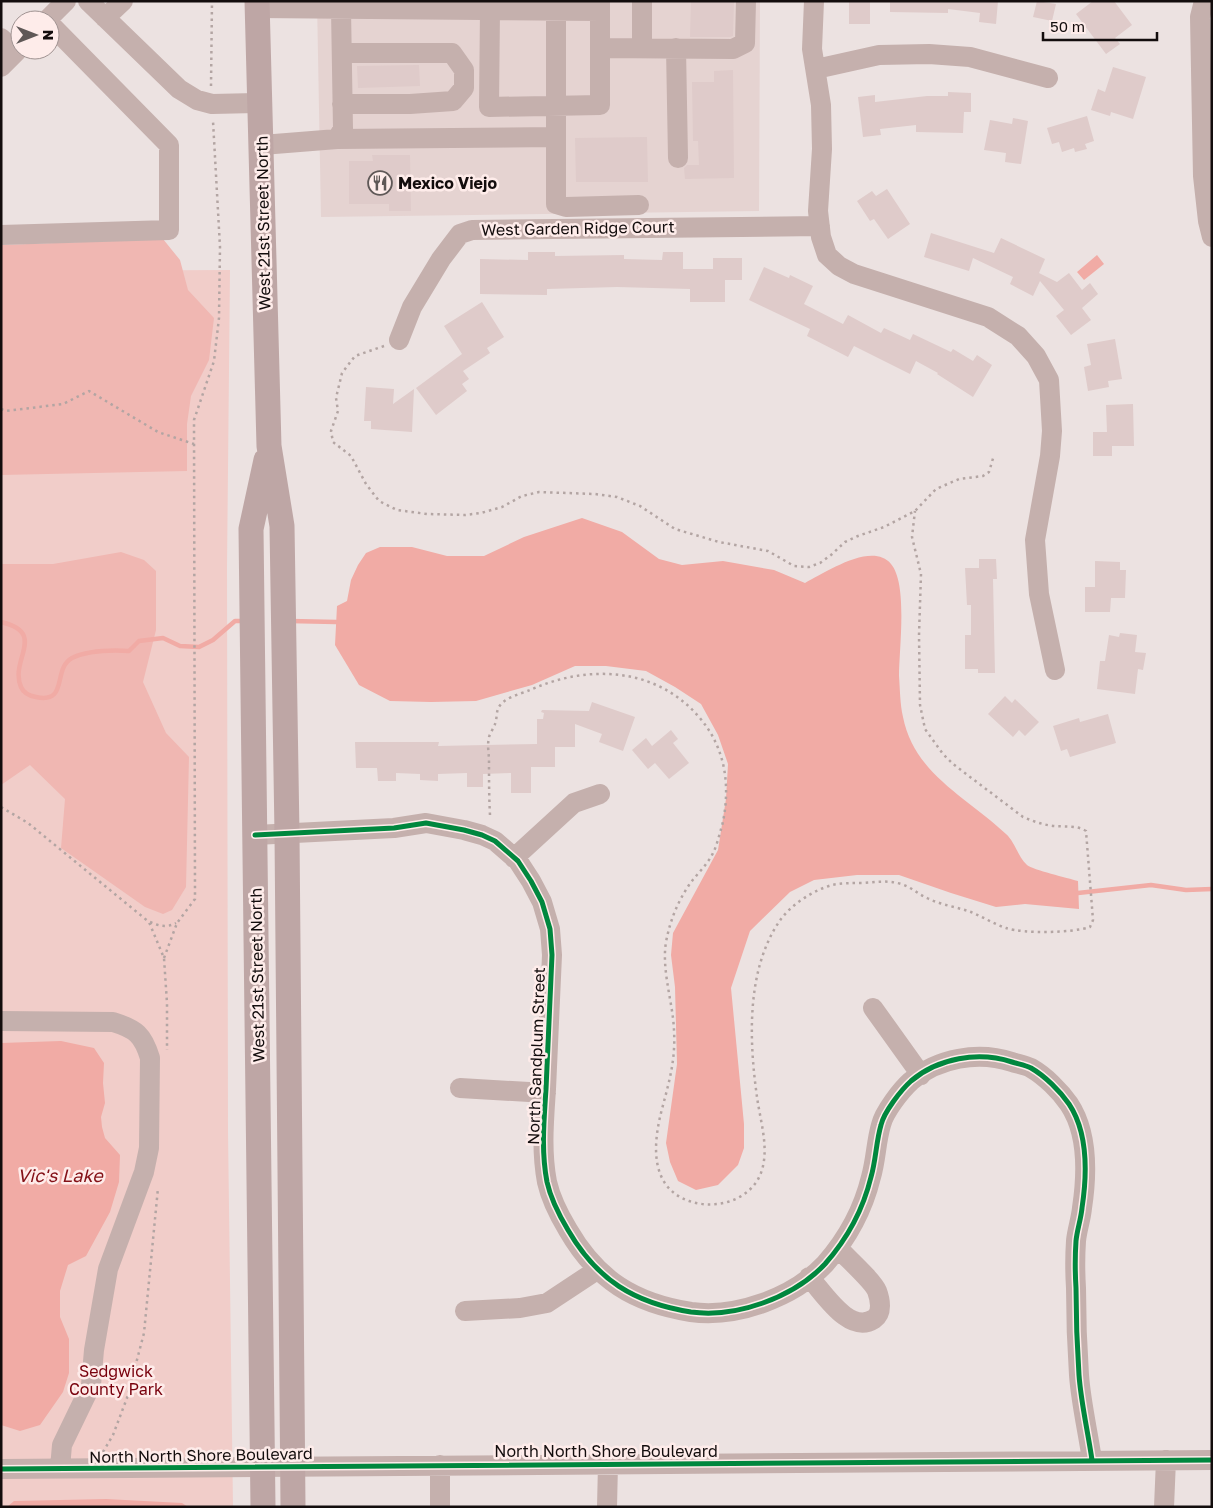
<svg xmlns="http://www.w3.org/2000/svg" width="1213" height="1508" viewBox="0 0 1213 1508" font-family="'Golos Text',sans-serif">
	<style>
		.built { fill: #e5d3d1 }
		.green { fill: #f1cdc9 }
		.forest { fill: #f0b7b2 }
		.water { fill: #f1aba5 }
		.lines { fill: none; stroke-linecap: round; stroke-linejoin: round }
		.stream { stroke: #f1aba5; stroke-width: 4.5 }
		.building { fill: #dfcbca }
		.path { stroke: #b3a5a3; stroke-width: 2.5; stroke-dasharray: 2.5 4; stroke-linecap: butt }
		.minor { stroke: #c5b0ad; stroke-width: 20 }
		.major { stroke: #bea6a5; stroke-width: 25 }
		.cycleway-casing { stroke: #feecea; stroke-width: 8 }
		.cycleway { stroke: #00873e; stroke-width: 5 }
		.labels { text-anchor: middle; dominant-baseline: central; stroke-width: 5; stroke-linejoin: round; paint-order: stroke }
		.poi-label { font-size: 16px; font-weight: bold; fill: #130d0d; stroke: #feecea; text-anchor: start }
		.street-label { font-size: 16px; fill: #130d0d; stroke: #feecea }
		.park-label { font-size: 16px; fill: #78000c; stroke: #feecea }
		.water-label { font-size: 18px; font-style: italic; fill: #841117; stroke: #feecea }
	</style>
	<rect width="100%" height="100%" fill="#ece2e1"/>
	<path class="built" d="M317,1h443l-1,210 -438,6z"/>
	<path class="green" d="M230,270l-3,298 1,564 5,375h-232v-1236z"/>
	<path class="forest" d="M163,239l17,21 8,30 26,28 -5,42 -18,36 -4,28v47l-186,4v-230z
		M121,552l23,8 12,11v59l-13,52 23,51 23,24 -3,130 -14,23 -9,4 -18,-7 -84,-59 4,-49 -35,-34 -29,20v-221h52z"/>
	<path class="water" d="M1097,255l7,9 -20,16 -7,-8z
		M582,518l40,14 37,27 23,6 41,-4 51,9 31,13c20,-10 67,-42 86,-19 17,20 8,85 8,112 1,13 1,28 4,41 11,57 65,81 103,117 9,8 12,23 21,31 6,5 41,13 51,16l1,28 -54,-5 -29,3 -45,-14 -52,-18h-42l-43,5 -24,12 -40,39 -19,57 13,136v24l-6,17 -20,20 -22,5 -18,-9 -8,-19 -4,-19 11,-79 -2,-77 -4,-32 2,-22 45,-83 8,-51 2,-35 -10,-29 -17,-31 -26,-17 -29,-16 -40,-5h-31l-43,19 -56,16 -45,1 -41,-1 -31,-16 -24,-40 2,-39 10,-5 4,-21 7,-15 8,-12 14,-6h32l35,9h37l40,-19z
		M61,1041l33,7 10,15 -1,20 2,20 -4,14 1,10 3,11 15,17 -1,27 -9,30 -24,44 -18,9 -8,26v26l9,22v34l-6,19 -23,33 -20,6 -19,-6v-382z
		M106,1499l76,4 6,4h-181l7,-6z"/>
	<g class="lines">
		<path class="stream" d="M290,621l46,1
			M1,622c47,11 8,38 20,65 3,7 9,9 15,10 33,7 16,-28 36,-39 17,-8 39,-8 57,-7l10,-10 24,-3 17,8 19,1 14,-7 22,-19h10
			M1078,893l73,-8 35,5 26,-1"/>
	</g>
	<path class="building" d="M691,1h43l-1,35 -3,1h-40z
		M849,1h21v23h-21z
		M890,1h108l-2,23 -17,-2 1,-9 -32,-4v4l-58,-1z
		M1037,1l19,3 -4,17 -19,-4z
		M1093,1h21l18,24 -17,13 5,6 -14,10 -30,-40z
		M419,65l1,21 -62,2 -1,-22z
		M1113,67l33,10 -13,42 -22,-7 -1,4 -19,-6 7,-21 7,3z
		M733,70l1,108 -49,1 -1,-11 3,-3h12l-1,-24h-5l-1,-59h22v-11z
		M948,92l23,1v19h-7l-1,21 -47,-1v-7l-36,4 1,6 -18,2 -5,-40 17,-2v7l52,-6h21z
		M1087,116l7,25 -9,3 2,5 -12,3 -1,-4 -12,4 -3,-10 -7,2 -5,-16z
		M1013,118l15,3 -7,43 -16,-2 1,-9 -22,-3 6,-30 22,4z
		M647,137l1,45h-72l-1,-44z
		M372,155h38l1,56h-22v-7h-40v-43h24z
		M887,189l23,35 -22,15 -14,-20 -4,2 -13,-20 15,-10 4,5z
		M931,233l63,20 7,-15 44,21 -6,14 18,9 12,-9 13,17 8,-7 8,11 -16,14 9,12 -20,15 -15,-19 8,-6 -24,-29 -7,15 -23,-12 3,-7 -40,-19 -4,13 -45,-14z
		M528,252h27v4l69,-1v4l38,1 1,-8h20v17h30v-11h29v22h-17v22h-35v-13l-73,-2 -70,2v6l-67,-1v-35l48,1z
		M764,267l25,11 1,-3 23,11 -9,18 39,20 5,-9 33,18 3,-5 26,12 3,-6 38,18 2,-3 20,12 4,-6 15,10 -19,32 -36,-23 1,-1 -22,-12 -6,13 -56,-28 -6,11 -41,-21 3,-7 -61,-29z
		M482,302l22,35 -17,11 3,5 -27,18 6,8 -7,5 5,7 -31,24 -20,-27 46,-34 -18,-28z
		M1115,339l7,40 -14,2 1,6 -21,4 -4,-24 7,-2 -4,-21z
		M366,387l28,2 -1,15 21,-15 -2,43 -41,-3v-8h-7z
		M1133,404l1,42h-22v10h-19v-24h14l-1,-27z
		M979,559h17l1,20h-4l2,94h-17v-4h-13v-34h6v-30h-4l-2,-37h14z
		M1095,561l25,1v8h6l-1,28h-14l-1,14h-25v-25h10z
		M1120,633l17,2 -2,17 11,1 -3,17 -5,-1 -3,25 -38,-5 3,-28h5l4,-26 10,2z
		M1005,696l7,7 3,-4 24,23 -14,14 -6,-6 -6,7 -25,-23z
		M592,702l43,15 -12,34 -24,-9 3,-8 -27,-10v23h-20v20h-24v26h-20v-20l-28,1v13h-16v-14l-29,1v7l-18,-1v-6l-24,-1v8h-18l-1,-13h-21l-1,-26h84l-1,4 99,-2v-25h6l1,-6 -3,-1 1,-2 47,1z
		M1108,714l8,29 -46,14 -3,-8 -6,2 -8,-25 26,-8 1,4z
		M671,730l7,9 -5,4 16,20 -20,16 -14,-16 -7,6 -16,-19 14,-12 6,8z"/>
	<g class="lines">
		<path class="path" d="M211,86l1,-85
			M384,346l-29,10 -13,17 -6,25 2,13 -7,20 2,11 18,14 15,28 13,17 18,9 30,4 38,1 16,-2 21,-6 20,-11 17,-4 56,2 22,3 23,9 35,23 44,13 49,9 26,15 15,1 11,-4 11,-8 14,-13 13,-6 26,-9 31,-16 21,-22 23,-10 24,-3 6,-4 5,-17
			M1,409l5,2 57,-7 26,-13 69,41 36,12
			M1,807l27,16 121,99 15,36 3,45v47
			M490,815c-1,-18 -1,-36 -1,-54 0,-7 -2,-16 0,-23 0,-4 5,-10 6,-14 2,-4 1,-10 3,-15 4,-11 22,-15 32,-19 58,-26 126,-23 169,27 27,31 32,70 23,109 -3,9 -5,20 -10,29 -6,11 -16,20 -23,30 -12,18 -19,36 -23,57 -4,24 4,52 7,76 4,36 -2,57 -11,91 -9,34 -13,78 27,92 29,10 67,-2 74,-35 5,-22 -3,-47 -6,-69 -8,-57 -11,-129 24,-178 11,-15 33,-29 51,-34 10,-2 20,-2 31,-2 13,-1 25,-3 38,1 10,3 17,10 26,14 14,7 30,9 44,14 12,5 23,12 35,16 19,6 65,5 84,-1l3,-7 -7,-89c-9,-6 -21,-4 -32,-5 -11,-1 -21,-5 -31,-9l-70,-53 -10,-10 -18,-25 -5,-24 -1,-70 2,-61 -9,-37 3,-26
			M150,922c9,4 17,6 26,1
			M164,958l13,-35 18,-24 -1,-479 20,-59 5,-43 1,-71 -7,-126
			M103,1452l10,-17 14,-37 17,-65 14,-145"/>
		<path class="minor" d="M88,1l91,88 18,11 15,4 49,-1
			M642,1v47
			M814,1l-2,48 9,56 1,44 -4,62 3,26 6,18 12,11 15,8 134,43 30,19 18,20 13,24 3,51 -2,25 -15,84 4,54 16,76
			M1204,1l-4,16 3,159 5,45 4,16
			M258,8l342,3v-10
			M490,10l-1,97 111,-2v-94
			M556,11v126
			M105,18l18,-17
			M47,20l19,-19
			M1,38l15,14 4,-5
			M600,48l133,1 12,-6 1,-42
			M676,48l2,110
			M342,53h110l12,17v18l-11,13 -43,3h-68
			M1,67l15,-15
			M816,69l63,-14 50,-1 41,3 78,21
			M337,139l219,-2v67l10,3 73,-2
			M262,145l75,-6 6,-10 -2,-120
			M1,235l168,-5v-85l-119,-121
			M399,340l13,-33 29,-48 19,-25 12,-4 348,-4
			M255,835l139,-7 32,-5 38,7 18,5 13,6 23,20 13,20 11,21 8,27 2,26c-2,45 -4,89 -6,134 -2,31 -5,62 1,93 4,18 12,33 21,48 29,50 66,73 123,82 45,6 102,-14 134,-48 22,-25 38,-54 46,-87 5,-17 5,-35 10,-52 3,-13 20,-35 30,-44 27,-23 67,-30 101,-19 6,2 13,3 19,6 14,8 29,23 38,36 20,30 18,71 13,104 -1,11 -5,22 -6,33 -1,15 -1,31 0,47 0,29 1,58 3,87 2,28 9,57 13,85
			M514,858l60,-55 26,-9
			M873,1008l48,67
			M1,1021l112,1c23,7 30,13 37,36l-1,90 -5,24 -36,97 -14,81 -3,35 -29,60 -2,23
			M460,1088l86,5
			M809,1277c15,16 40,58 65,42 9,-6 6,-20 3,-28 -4,-10 -31,-34 -39,-43
			M465,1311l55,-3 27,-5 50,-33
			M440,1465v42
			M1,1469l1211,-9
			M607,1507l1,-43
			M1164,1507l2,-47"/>
		<path class="major" d="M257,1l12,445 13,80 5,308 6,673
			M263,1507l-12,-978 15,-69"/>
		<g class="cycleway-casing">
			<path id="cycleway" d="M255,835l139,-7 32,-5 38,7 18,5 13,6 23,20 13,20 11,21 8,27 2,26c-2,45 -4,89 -6,134 -2,31 -5,62 1,93 4,18 12,33 21,48 29,50 66,73 123,82 45,6 102,-14 134,-48 22,-25 38,-54 46,-87 5,-17 5,-35 10,-52 3,-13 20,-35 30,-44 27,-23 67,-30 101,-19 6,2 13,3 19,6 14,8 29,23 38,36 20,30 18,71 13,104 -1,11 -5,22 -6,33 -1,15 -1,31 0,47 0,29 1,58 3,87 2,28 9,57 13,85
				M1,1469l1211,-9"/>
		</g>
		<use href="#cycleway" class="cycleway"/>
	</g>
	<defs>
		<g id="restaurant-ring" transform="scale(1.25)"><circle r="9.5" fill="#feecea" stroke="#5f5857" stroke-width="1.5"/><path d="M-5-6h1v4h1v-4h1v4h1v-4h1v5L-1.5 .5V6h-2V.5L-5-1ZM5-6V6H3V1.5H1.5Q1.5-4 5-6Z" fill="#5f5857"/></g>
	</defs>
	<g fill-rule="evenodd">
		<use href="#restaurant-ring" x="380" y="183"/>
	</g>
	<g class="labels">
		<g class="poi-label">
			<text x="398" y="183">Mexico Viejo</text>
		</g>
		<g class="street-label">
			<text transform="translate(263 223) rotate(-91)">West 21st Street North</text>
			<text transform="translate(578 228) rotate(-1)">West Garden Ridge Court</text>
			<text transform="translate(257 975) rotate(-91)">West 21st Street North</text>
			<text transform="translate(536 1056) rotate(-88)">North Sandplum Street</text>
			<text x="606" y="1451">North North Shore Boulevard</text>
			<text transform="translate(201 1455) rotate(-1)">North North Shore Boulevard</text>
		</g>
		<g class="park-label">
			<text x="116" y="1371">Sedgwick<tspan x="116" dy="18">County Park</tspan></text>
		</g>
		<g class="water-label">
			<text x="60" y="1175">Vic's Lake</text>
		</g>
	</g>
	<rect width="1213" height="1508" fill="none" stroke="#130d0d" stroke-width="5"/>
	<g transform="translate(35 35) rotate(90)"><circle r="24" fill="#feecea" stroke="#a09392"/>
	<path d="M0-4L9 19L0 12L-9 19Z" fill="#5f5857"/>
	<text y="-8" font-size="14" font-weight="bold" text-anchor="middle" fill="#130d0d">N</text>
	</g>
	<path d="M1043 32v8h114v-8" fill="none" stroke="#130d0d" stroke-width="2.5"/>
	<text x="1050" y="32" font-size="15" fill="#130d0d" stroke="#feecea" stroke-width="4" paint-order="stroke">50 m</text>
</svg>
